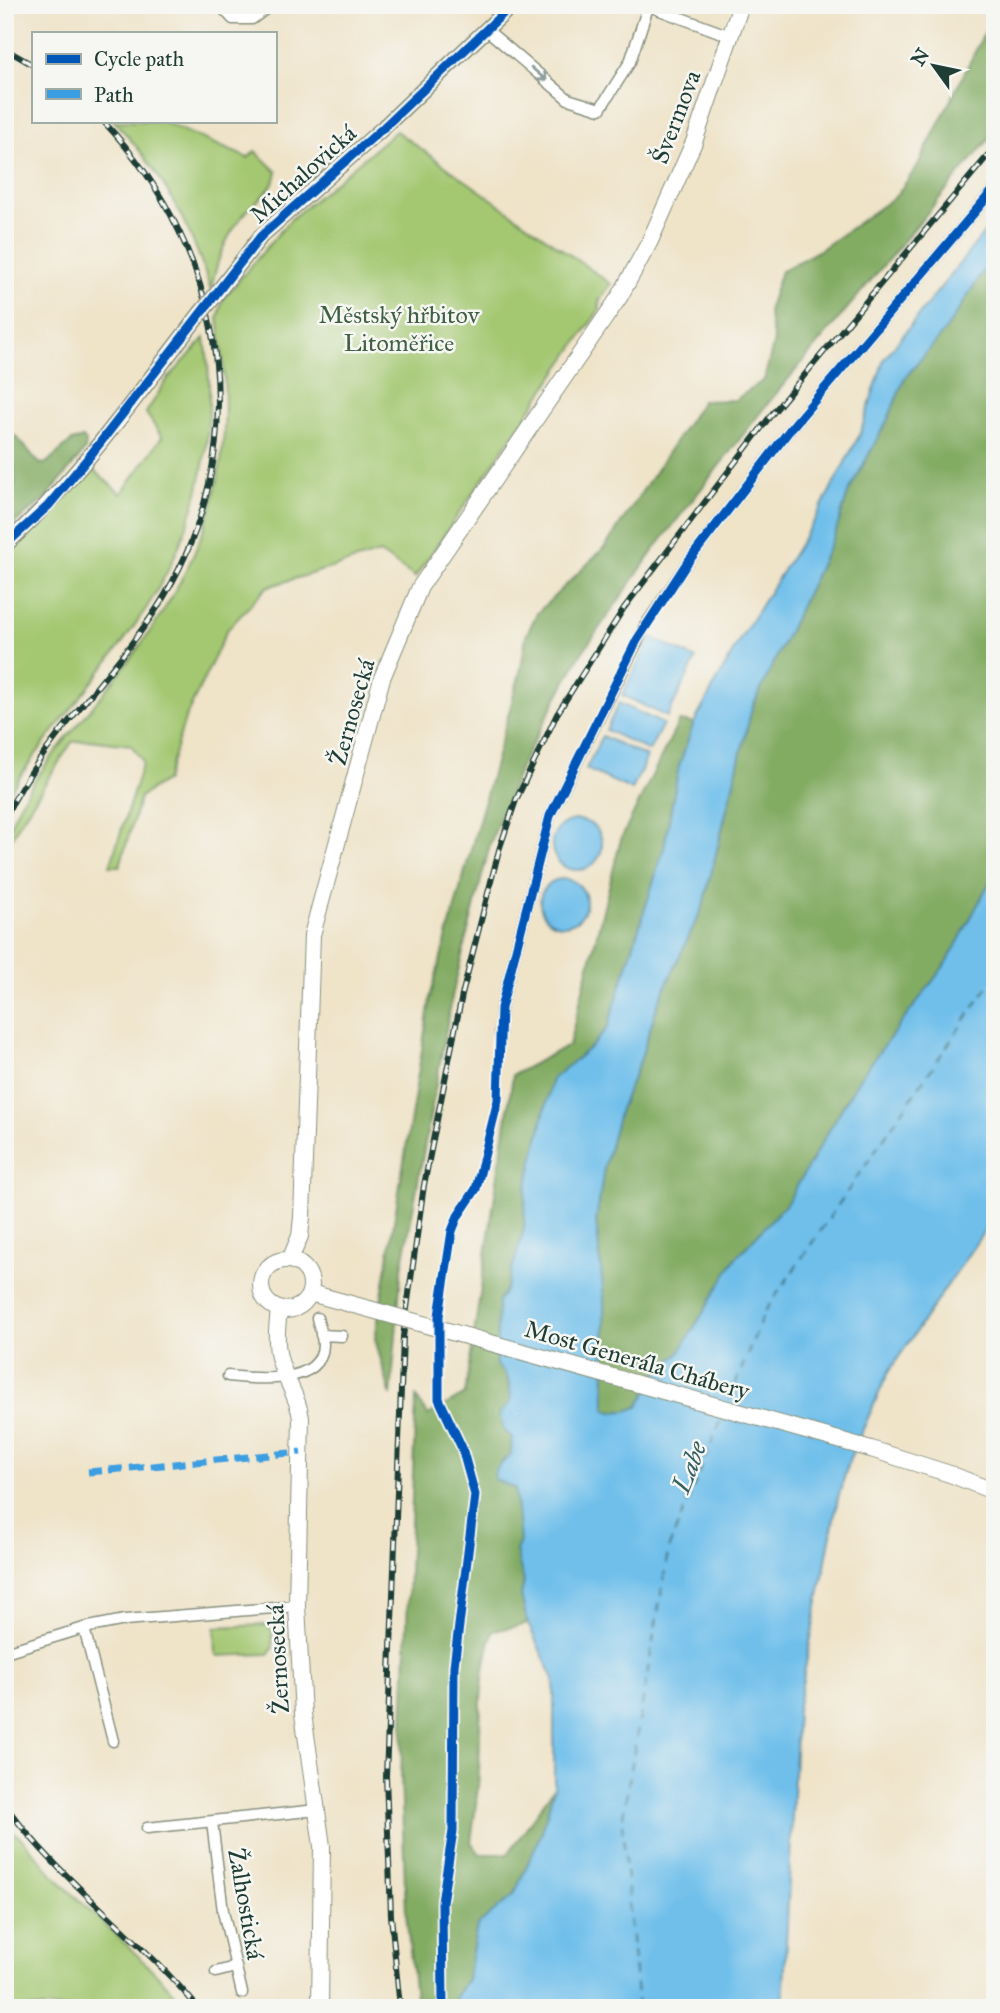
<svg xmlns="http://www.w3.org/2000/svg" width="1000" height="2013" viewBox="0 0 1000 2013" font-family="'IM FELL Great Primer',serif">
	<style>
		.green { fill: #a4c872; stroke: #628253; stroke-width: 2 }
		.forest { fill: #83ac64; stroke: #51744c; stroke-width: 2 }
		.water { fill: #70bfeb; stroke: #487e90; stroke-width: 2 }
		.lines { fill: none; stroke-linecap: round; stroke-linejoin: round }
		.ferry { stroke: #335e62; stroke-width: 2; stroke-dasharray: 9 7; stroke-linecap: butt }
		.minor-casing { stroke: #87907e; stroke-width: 13 }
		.tertiary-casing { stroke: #87907e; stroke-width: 17 }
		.secondary-casing { stroke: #87907e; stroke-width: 18 }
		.minor { stroke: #fff; stroke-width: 10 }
		.tertiary { stroke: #fff; stroke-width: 14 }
		.secondary { stroke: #fff; stroke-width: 16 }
		.rail-casing { stroke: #1f3d34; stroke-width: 6 }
		.rail { stroke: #f6f6f2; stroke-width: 3.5; stroke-dasharray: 10; stroke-linecap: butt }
		.tertiary-bridge-casing { stroke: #87907e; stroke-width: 17; stroke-linecap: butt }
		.secondary-bridge-casing { stroke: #87907e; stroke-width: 18; stroke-linecap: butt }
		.tertiary-bridge { stroke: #fff; stroke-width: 14 }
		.secondary-bridge { stroke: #fff; stroke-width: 16 }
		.quiet { stroke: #3c9ee2; stroke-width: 7; stroke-dasharray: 14 7; stroke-linecap: butt }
		.cycleway-casing { stroke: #f6f6f2; stroke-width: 13 }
		.cycleway { stroke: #0057b8; stroke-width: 9 }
		.oneway { stroke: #8f9e9a }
		.labels { text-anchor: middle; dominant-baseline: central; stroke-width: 5; stroke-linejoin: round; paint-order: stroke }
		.street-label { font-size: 24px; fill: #1f3d34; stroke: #f6f6f2 }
		.park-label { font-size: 24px; fill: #406044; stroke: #f6f6f2 }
		.water-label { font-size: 26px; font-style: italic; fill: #335e62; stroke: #f6f6f2 }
	</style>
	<rect width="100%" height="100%" fill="#f6f6f2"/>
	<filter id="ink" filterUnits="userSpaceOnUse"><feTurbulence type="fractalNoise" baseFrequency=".0143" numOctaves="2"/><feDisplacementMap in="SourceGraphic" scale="14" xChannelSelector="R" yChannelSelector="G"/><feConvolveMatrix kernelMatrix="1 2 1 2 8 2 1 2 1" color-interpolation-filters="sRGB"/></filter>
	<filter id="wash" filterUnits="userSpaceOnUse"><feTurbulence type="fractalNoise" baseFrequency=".00686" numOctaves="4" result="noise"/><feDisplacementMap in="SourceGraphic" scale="28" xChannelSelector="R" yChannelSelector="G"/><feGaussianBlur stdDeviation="1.57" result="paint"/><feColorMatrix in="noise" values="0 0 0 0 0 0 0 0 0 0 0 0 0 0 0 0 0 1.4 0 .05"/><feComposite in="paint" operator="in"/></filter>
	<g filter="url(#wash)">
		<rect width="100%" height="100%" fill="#efe3c8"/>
		<path class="green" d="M114,121h47l87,37 7,-7 22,21c-3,18 -18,26 -30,39 -21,23 -31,49 -36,80 -19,-64 -50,-121 -97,-170z
			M396,131l215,153 -12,17 1,8 -185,268 -35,-24 -113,34 -40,43 -42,89 -19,61 -26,17 -20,69h-10l33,-104 -12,-17 -42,-5 -17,2 -53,82 -14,28c0,-45 55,-105 83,-140 108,-130 156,-221 130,-394l5,-19 67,-79z
			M205,338c15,104 -10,202 -70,287 -41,60 -91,112 -130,174v-241l89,-88 27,24 41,-57 -16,-24 20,-32z
			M266,1625l6,5 1,18 -5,6 -52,2 -1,-29z
			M5,1827c20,9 34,34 49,49 44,44 93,84 133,132h-182z"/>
		<path class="forest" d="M995,12v120l-231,276 -108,139 -77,110 -57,106 -32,81 -37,148 -52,282 -10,122 -16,-57 56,-345 90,-325 5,-33 11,-23 69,-67 96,-145 33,-1 29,-20 10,-39 -6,-30 13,-40 39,-21 76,-54 21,-29z
			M995,253v619l-47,89 -89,118 -72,124 -52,56 -57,96 -16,11 -24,41 -11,4 -16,1 -6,-3 -1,-110 -8,-78 8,-53 16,-59 20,-48 18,-58 45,-97 49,-198 83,-174 13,-41 40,-74 16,-40 43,-51z
			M15,435l24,28 6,1 27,-23 11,-3 3,4 -1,8 -39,48 -41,33v-26c19,-23 4,-39 1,-65z
			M679,721l15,2 -15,43 -15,82 -56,179 -15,18 -41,34 -26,112 -2,38 -17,58 -9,16 13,99 -7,29 8,6 -1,17 -10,9 1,19 13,6 5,53 -4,10 8,31 -3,13 7,29 -35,7c-15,45 -12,93 -14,140 -1,24 -5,48 -8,71l9,12h28l46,-66 -12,44 -28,63 -37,31 -10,53 -13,20 9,9h-47l-10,-95 -5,-137 15,-379 12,18 37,-21 48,-319 56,-30 52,-206z"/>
		<path class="water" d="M995,219v34l-48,75 -43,51 -16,40 -40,74 -13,41 -83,174 -49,198 -45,97 -18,58 -20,48 -16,59 -8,53 8,78 1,110 7,3 15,-1 11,-4 24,-41 16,-11 57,-96 52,-56 72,-124 89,-118 47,-89v343l-107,158 -38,85 -12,40 -41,212 -14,298h-319l-10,-9 13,-20 10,-53 37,-31 28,-63 12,-44v-109l-26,-55 -7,-29 3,-13 -8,-31 4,-10 -5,-53 -21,-9 1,-9 16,-16 1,-17 -8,-6 -4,-18 11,-11c-1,-17 -1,-27 -15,-37l2,-62 9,-16 17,-58 2,-38 26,-112 41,-34 15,-18 56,-179 15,-82 15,-43 46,-84 74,-118 46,-87 24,-75z
			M651,637l45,22 -29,58 -45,-22z
			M619,703l44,21 -14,27 -43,-21z
			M602,736l45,21 -15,33 -46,-21z
			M552 845a25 25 0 1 1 50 0a25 25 0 1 1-50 0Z
			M540 902a23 23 0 1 1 46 0a23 23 0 1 1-46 0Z"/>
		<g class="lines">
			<path class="ferry" d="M729,1400l35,-87 231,-337
				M638,2008l-16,-186 47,-275 54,-132"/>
		</g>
	</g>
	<g filter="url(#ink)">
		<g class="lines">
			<g class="minor-casing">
				<path id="minor" d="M220,5l13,14h19l19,-14
					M646,5l84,31
					M487,30l81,69 32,10 30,-47 18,-55
					M500,1035l1,-27 49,-192 95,-190 42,-63 105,-136 203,-239
					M321,1335l21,1
					M228,1376c27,3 94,10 95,-31 0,-8 -4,-18 -6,-27
					M84,1628l29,113
					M5,1652l79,-24 41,-8 172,-14
					M212,1822l11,89 19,82
					M147,1828l170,-18
					M216,1972l19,-5"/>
			</g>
			<g class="tertiary-casing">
				<path id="tertiary" d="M214,297l47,-61 122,-108 129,-123
					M5,545c76,-68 133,-152 195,-231"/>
			</g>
			<g class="secondary-casing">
				<path id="secondary" d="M261 1285a25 25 0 1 1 50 0a25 25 0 1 1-50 0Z
					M290,1260l10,-24 2,-19 10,-282 70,-257 38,-91 200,-291 29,-53 45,-101 47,-137
					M310,1293l59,16
					M279,1310c-2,17 -4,34 1,51 6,21 18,35 21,57l-4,188 6,108 19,132 -2,162
					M950,1474l45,18"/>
			</g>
			<use href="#minor" class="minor"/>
			<use href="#tertiary" class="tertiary"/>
			<use href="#secondary" class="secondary"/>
			<g class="rail-casing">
				<path id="rail" d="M5,49l28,16
					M5,818c37,-78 105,-138 152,-210 101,-157 72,-355 -54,-487
					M5,1805c55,76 133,130 193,203
					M400,2008l-9,-92 -5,-140 17,-439 21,-152 38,-190 37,-145 17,-50 41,-86 67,-106 148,-194 223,-267"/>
			</g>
			<use href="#rail" class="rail"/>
			<g class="tertiary-bridge-casing">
				<path id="tertiary-bridge" d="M200,314l14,-17"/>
			</g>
			<g class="secondary-bridge-casing">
				<path id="secondary-bridge" d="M369,1309l502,140 79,25"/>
			</g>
			<use href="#tertiary-bridge" class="tertiary-bridge"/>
			<use href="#secondary-bridge" class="secondary-bridge"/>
			<path class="quiet" d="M88,1472l213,-20"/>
			<g class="cycleway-casing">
				<path id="cycleway" d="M5,545l43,-39 41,-49 172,-221 122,-108 129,-123
					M443,2008l-1,-106 11,-71 1,-165 21,-171 -13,-47 -23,-49v-83l13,-85 6,-15 18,-27 22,-89 3,-92 49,-192 87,-176 50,-77 105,-136 203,-239"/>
			</g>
			<use href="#cycleway" class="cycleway"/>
		</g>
		<defs><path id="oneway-shaft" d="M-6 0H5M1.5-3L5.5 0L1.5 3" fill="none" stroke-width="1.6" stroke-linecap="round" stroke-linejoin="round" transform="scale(1.75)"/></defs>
		<use class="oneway" href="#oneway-shaft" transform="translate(539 74) rotate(41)"/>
	</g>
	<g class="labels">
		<g class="street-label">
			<text transform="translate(676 117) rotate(-69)">Švermova</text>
			<text transform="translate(303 174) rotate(-42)">Michalovická</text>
			<text transform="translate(352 712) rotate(-74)">Žernosecká</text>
			<text transform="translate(637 1360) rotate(16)">Most Generála Chábery</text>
			<text transform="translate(278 1659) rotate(-93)">Žernosecká</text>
			<text transform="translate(246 1904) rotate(80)">Žalhostická</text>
		</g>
		<g class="park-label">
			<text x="399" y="315">Městský hřbitov<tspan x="399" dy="28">Litoměřice</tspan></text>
		</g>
		<g class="water-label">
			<text transform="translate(689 1467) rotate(-69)">Labe</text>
		</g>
	</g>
	<rect width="1000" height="2013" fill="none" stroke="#f6f6f2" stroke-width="28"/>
	<rect x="32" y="32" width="245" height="91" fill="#f6f6f2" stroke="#a0aca6" stroke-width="2"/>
	<rect x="46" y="54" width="35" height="10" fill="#0057b8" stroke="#a0aca6" stroke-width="2"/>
	<text x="94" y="66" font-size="21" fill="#1f3d34">Cycle path</text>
	<rect x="46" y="89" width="35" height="10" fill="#3c9ee2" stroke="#a0aca6" stroke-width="2"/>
	<text x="94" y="102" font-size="21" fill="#1f3d34">Path</text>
	<g transform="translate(934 66) rotate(303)" stroke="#f6f6f2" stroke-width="5" paint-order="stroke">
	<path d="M0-5L12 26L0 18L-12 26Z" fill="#1f3d34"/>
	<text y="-10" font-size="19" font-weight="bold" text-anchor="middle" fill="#1f3d34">N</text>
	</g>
</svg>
